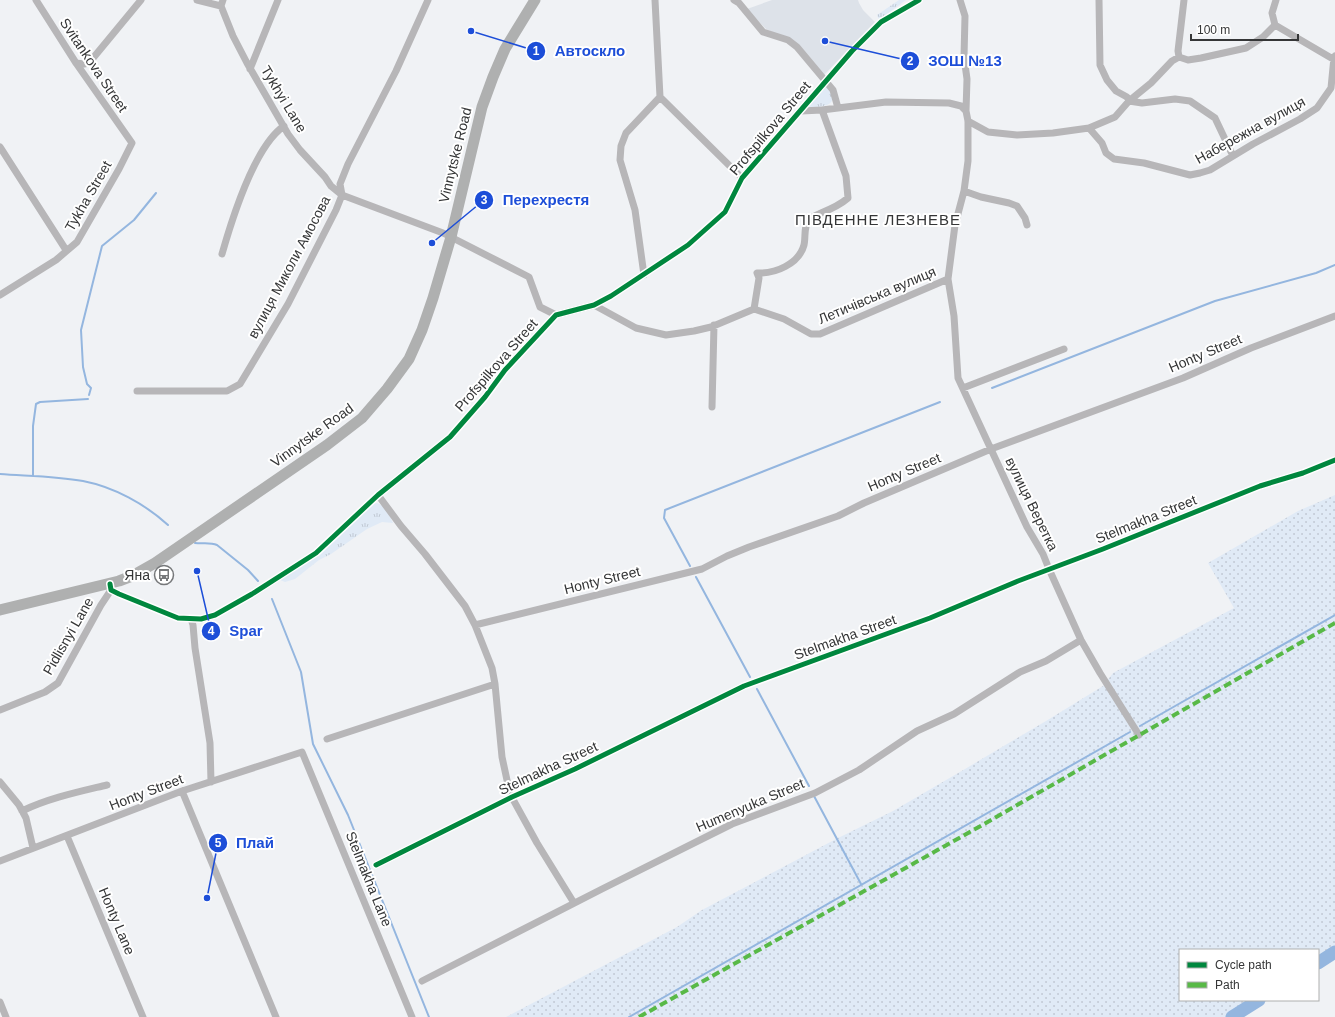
<svg xmlns="http://www.w3.org/2000/svg" width="1335" height="1017" viewBox="0 0 1335 1017" font-family="Arial,sans-serif">
	<style>
		.built { fill: #dde2e9 }
		.grass { fill: url(#grass-tufts) }
		.park { fill: url(#park-dots) }
		.lines { fill: none; stroke-linecap: round; stroke-linejoin: round }
		.stream { stroke: #94b6df; stroke-width: 2 }
		.river { stroke: #94b6df; stroke-width: 13 }
		.street { stroke: #b7b6b8; stroke-width: 7 }
		.primary { stroke: #afb0b0; stroke-width: 11 }
		.quiet { stroke: #58b947; stroke-width: 4; stroke-dasharray: 8 4; stroke-linecap: butt }
		.cycleway-casing { stroke: #fff; stroke-width: 8 }
		.cycleway { stroke: #00873e; stroke-width: 5 }
		.labels { text-anchor: middle; dominant-baseline: central; stroke-width: 4; stroke-linejoin: round; paint-order: stroke }
		.street-label { font-size: 14px; fill: #353637; stroke: #fff }
		.poi-label { font-size: 14px; fill: #353637; stroke: #fff; text-anchor: end }
		.neighbourhood-label { font-size: 15px; letter-spacing: 1px; fill: #353637; stroke: #fff }
		.leader { fill: none; stroke: #1d4ed8; stroke-width: 1.5 }
		.callout-dot { fill: #1d4ed8; stroke: #fff; stroke-width: 1.5 }
		.mark-label { font-size: 12px; text-anchor: middle; font-weight: bold; fill: #fff }
		.callout-label { font-size: 15px; text-anchor: middle; font-weight: bold; fill: #1d4ed8; stroke: #fff; stroke-width: 4; stroke-linejoin: round; paint-order: stroke }
	</style>
	<defs>
		<pattern id="grass-tufts" width="24" height="20" patternUnits="userSpaceOnUse"><rect width="24" height="20" fill="#e0eaf6"/><path d="M3 7l-1-3M5 7V3M7 7l1-3M15 17l-1-3M17 17v-4M19 17l1-3" fill="none" stroke="#c1c9d4"/></pattern>
		<pattern id="park-dots" width="8" height="8" patternUnits="userSpaceOnUse"><rect width="8" height="8" fill="#e0eaf6"/><path d="M2 2h.1M6 6h.1" fill="none" stroke="#c1c9d4" stroke-width="1.8" stroke-linecap="round"/></pattern>
	</defs>
	<rect width="100%" height="100%" fill="#f0f2f5"/>
	<path class="built" d="M772,0h86l1,3 4,7 12,12 -51,53 -25,-30 -33,-16 -19,-20z"/>
	<path class="grass" d="M899,0h7l-27,20 -2,-5z
		M825,85c4,3 6,6 7,11 3,12 -17,11 -25,12z
		M377,503c9,3 12,12 16,20l-11,-1 -15,7 -36,25 -12,6 -24,19 -10,3 -5,-2 34,-22 58,-54z"/>
	<path class="park" d="M1335,495v457l-17,11v-13h-138v50h79l-27,17h-726l171,-90 25,-17 134,-71 57,-28 72,-42 81,-48 57,-35 10,-13 121,-65 -26,-45 90,-52z"/>
	<g class="lines">
		<path class="stream" d="M992,388l223,-87 101,-28 19,-8
			M89,395l2,-7 -4,-4 -4,-17 -2,-37 21,-84 32,-26 22,-27
			M0,474c27,2 56,2 83,7 31,6 62,23 85,44
			M33,476v-50l3,-22 4,-2 48,-3
			M195,543c8,1 15,-1 22,2l31,25 10,11
			M690,566l-26,-48 1,-8 275,-108
			M696,577l54,100
			M272,599l29,73 12,72 35,71 81,202
			M757,689l52,97
			M1140,726l195,-111
			M814,796l47,88
			M629,1017l501,-285"/>
		<path class="river" d="M1318,963l17,-11
			M1232,1017l27,-17"/>
		<path class="street" d="M197,0l24,6 2,-6
			M655,0l5,97 82,81
			M734,0l5,3 24,29 25,8 9,7 36,43 5,18
			M960,0l5,16 -1,41 3,22 -1,32
			M1099,0l1,65 7,15 9,11 11,6 2,4 13,2 33,-4 15,2 25,17 18,38
			M221,6l12,30 14,27 41,71 12,16 25,27 6,9 11,9 101,38 86,44 11,30 16,8
			M1275,25l-3,-12 4,-13
			M1179,57l9,3 13,-2 45,-10 17,-11 12,-12 58,34
			M76,63l8,1 5,-1 52,-63
			M250,69l28,-69
			M801,111l21,-1 64,-8 63,1 12,3 5,5 2,10v40l-4,30 -9,34 -7,54 6,37 4,62 69,149 16,27 6,15 32,71 19,33 39,62
			M968,121l20,11 29,3 36,-2 36,-5 26,-11 14,-16 22,-18 21,-22 7,-4 -1,-6 6,-51
			M1089,128l13,15 4,10 8,6 30,4 46,12 10,-2 10,-3 43,-26 47,-25 17,-11 14,-20 3,-31 1,-1
			M0,147l66,103
			M964,191l17,6 28,6 8,3 8,12 2,7
			M222,254c10,-35 33,-108 62,-128
			M644,275l-9,-65 -15,-50 1,-14 5,-13 34,-36
			M0,295l56,-35 21,-18 42,-73 13,-26 -56,-80 -40,-63
			M594,305l42,23 30,7 28,-4 17,-4 43,-18 30,10 27,15h9l128,-55
			M754,309l5,-31 -2,-5c18,1 42,-9 47,-28 2,-8 -1,-20 6,-26 3,-3 8,-4 11,-6 10,-4 19,-8 27,-15l-2,-22 -24,-66
			M963,388l101,-39
			M137,391h90l13,-7 48,-80 48,-94 6,-15 -2,-11 8,-20 48,-93 32,-71
			M712,407l2,-82
			M378,495l23,31 24,28 40,52 10,19 17,43 3,16 7,73 8,37 27,49 37,60
			M110,584l1,6 8,4 59,24 23,1 14,-4 37,-21 64,-41 62,-58 72,-58 35,-40 20,-27 51,-55 38,-10 17,-9 77,-51 37,-33 17,-34 110,-127 29,-29 38,-22
			M191,619l2,6 2,23 15,95 1,39
			M475,625l227,-56 25,-13 22,-9 89,-31 26,-13 127,-54 192,-71 68,-30 84,-32
			M0,710l45,-18 13,-9 43,-78 10,-15
			M327,739l168,-55
			M0,782l19,23 7,13 7,30
			M182,791l94,226
			M22,811c27,-13 56,-19 85,-26
			M67,836l76,181
			M0,861l182,-70 120,-39 110,265
			M376,865l136,-68 63,-28 169,-83 186,-68 88,-37 85,-32 157,-63 43,-13 32,-13
			M422,981l180,-92 130,-65 83,-31 44,-23 58,-39 37,-17 66,-42 26,-11 35,-21
			M0,1002l6,15"/>
		<path class="primary" d="M0,610l119,-29 13,-5 23,-13 172,-118 35,-27 25,-29 22,-30 13,-29 11,-32 18,-61 31,-130 11,-30 12,-28 30,-49"/>
		<path class="quiet" d="M639,1017l338,-189 358,-205"/>
		<g class="cycleway-casing">
			<path id="cycleway" d="M110,584l1,6 8,4 59,24 23,1 14,-4 37,-21 64,-41 62,-58 72,-58 35,-40 20,-27 51,-55 38,-10 17,-9 77,-51 37,-33 17,-34 110,-127 29,-29 38,-22
				M376,865l136,-68 63,-28 169,-83 186,-68 88,-37 85,-32 157,-63 43,-13 32,-13"/>
		</g>
		<use href="#cycleway" class="cycleway"/>
	</g>
	<defs>
		<g id="bus-ring" transform="scale(1)"><circle r="9.5" fill="#fff" stroke="#76787a" stroke-width="1.5"/><path d="M-5-6H5V4H4V6H2V4H-2V6H-4V4H-5ZM-3.5-4V0h7V-4ZM-3.5 1.2v1.5H-2V1.2ZM2 1.2v1.5H3.5V1.2Z" fill="#76787a"/></g>
	</defs>
	<g fill-rule="evenodd">
		<use href="#bus-ring" x="164" y="575"/>
	</g>
	<g class="labels">
		<g class="street-label">
			<text transform="translate(94 65) rotate(56)">Svitankova Street</text>
			<text transform="translate(284 99) rotate(59)">Tykhyi Lane</text>
			<text transform="translate(770 128) rotate(-50)">Profspilkova Street</text>
			<text transform="translate(1250 130) rotate(-29)">Набережна вулиця</text>
			<text transform="translate(455 155) rotate(-76)">Vinnytske Road</text>
			<text transform="translate(88 196) rotate(-60)">Tykha Street</text>
			<text transform="translate(289 267) rotate(-62)">вулиця Миколи Амосова</text>
			<text transform="translate(877 295) rotate(-23)">Летичівська вулиця</text>
			<text transform="translate(1205 353) rotate(-23)">Honty Street</text>
			<text transform="translate(496 365) rotate(-49)">Profspilkova Street</text>
			<text transform="translate(312 435) rotate(-36)">Vinnytske Road</text>
			<text transform="translate(904 472) rotate(-23)">Honty Street</text>
			<text transform="translate(1032 504) rotate(64)">вулиця Веретка</text>
			<text transform="translate(1146 519) rotate(-22)">Stelmakha Street</text>
			<text transform="translate(602 580) rotate(-14)">Honty Street</text>
			<text transform="translate(68 636) rotate(-60)">Pidlisnyi Lane</text>
			<text transform="translate(845 637) rotate(-20)">Stelmakha Street</text>
			<text transform="translate(548 768) rotate(-25)">Stelmakha Street</text>
			<text transform="translate(146 792) rotate(-21)">Honty Street</text>
			<text transform="translate(750 805) rotate(-23)">Humenyuka Street</text>
			<text transform="translate(369 879) rotate(68)">Stelmakha Lane</text>
			<text transform="translate(117 921) rotate(67)">Honty Lane</text>
		</g>
		<g class="poi-label">
			<text x="150" y="575">Яна</text>
		</g>
		<g class="neighbourhood-label">
			<text x="878" y="219">ПІВДЕННЕ ЛЕЗНЕВЕ</text>
		</g>
	</g>
	<path class="leader" d="M471 31L536 51M825 41L910 61M432 243L484 200M197 571L211 631M207 898L218 843"/>
	<g class="callout-dot">
		<circle cx="471" cy="31" r="4"/>
		<circle cx="825" cy="41" r="4"/>
		<circle cx="432" cy="243" r="4"/>
		<circle cx="197" cy="571" r="4"/>
		<circle cx="207" cy="898" r="4"/>
		<circle cx="536" cy="51" r="10"/>
		<circle cx="910" cy="61" r="10"/>
		<circle cx="484" cy="200" r="10"/>
		<circle cx="211" cy="631" r="10"/>
		<circle cx="218" cy="843" r="10"/>
	</g>
	<g class="mark-label">
		<text x="536" y="55">1</text>
		<text x="910" y="65">2</text>
		<text x="484" y="204">3</text>
		<text x="211" y="635">4</text>
		<text x="218" y="847">5</text>
	</g>
	<g class="callout-label">
		<text x="590" y="56">Автоскло</text>
		<text x="965" y="66">ЗОШ №13</text>
		<text x="546" y="205">Перехрестя</text>
		<text x="246" y="636">Spar</text>
		<text x="255" y="848">Плай</text>
	</g>
	<rect x="1179" y="949" width="140" height="52" fill="#ffffff" stroke="#aeafaf"/>
	<rect x="1187" y="962" width="20" height="6" fill="#00873e" stroke="#aeafaf"/>
	<text x="1215" y="969" font-size="12" fill="#353637">Cycle path</text>
	<rect x="1187" y="982" width="20" height="6" fill="#58b947" stroke="#aeafaf"/>
	<text x="1215" y="989" font-size="12" fill="#353637">Path</text>
	<path d="M1191 34v6h107v-6" fill="none" stroke="#353637" stroke-width="2"/>
	<text x="1197" y="34" font-size="12" fill="#353637" stroke="#ffffff" stroke-width="3" paint-order="stroke">100 m</text>
</svg>
